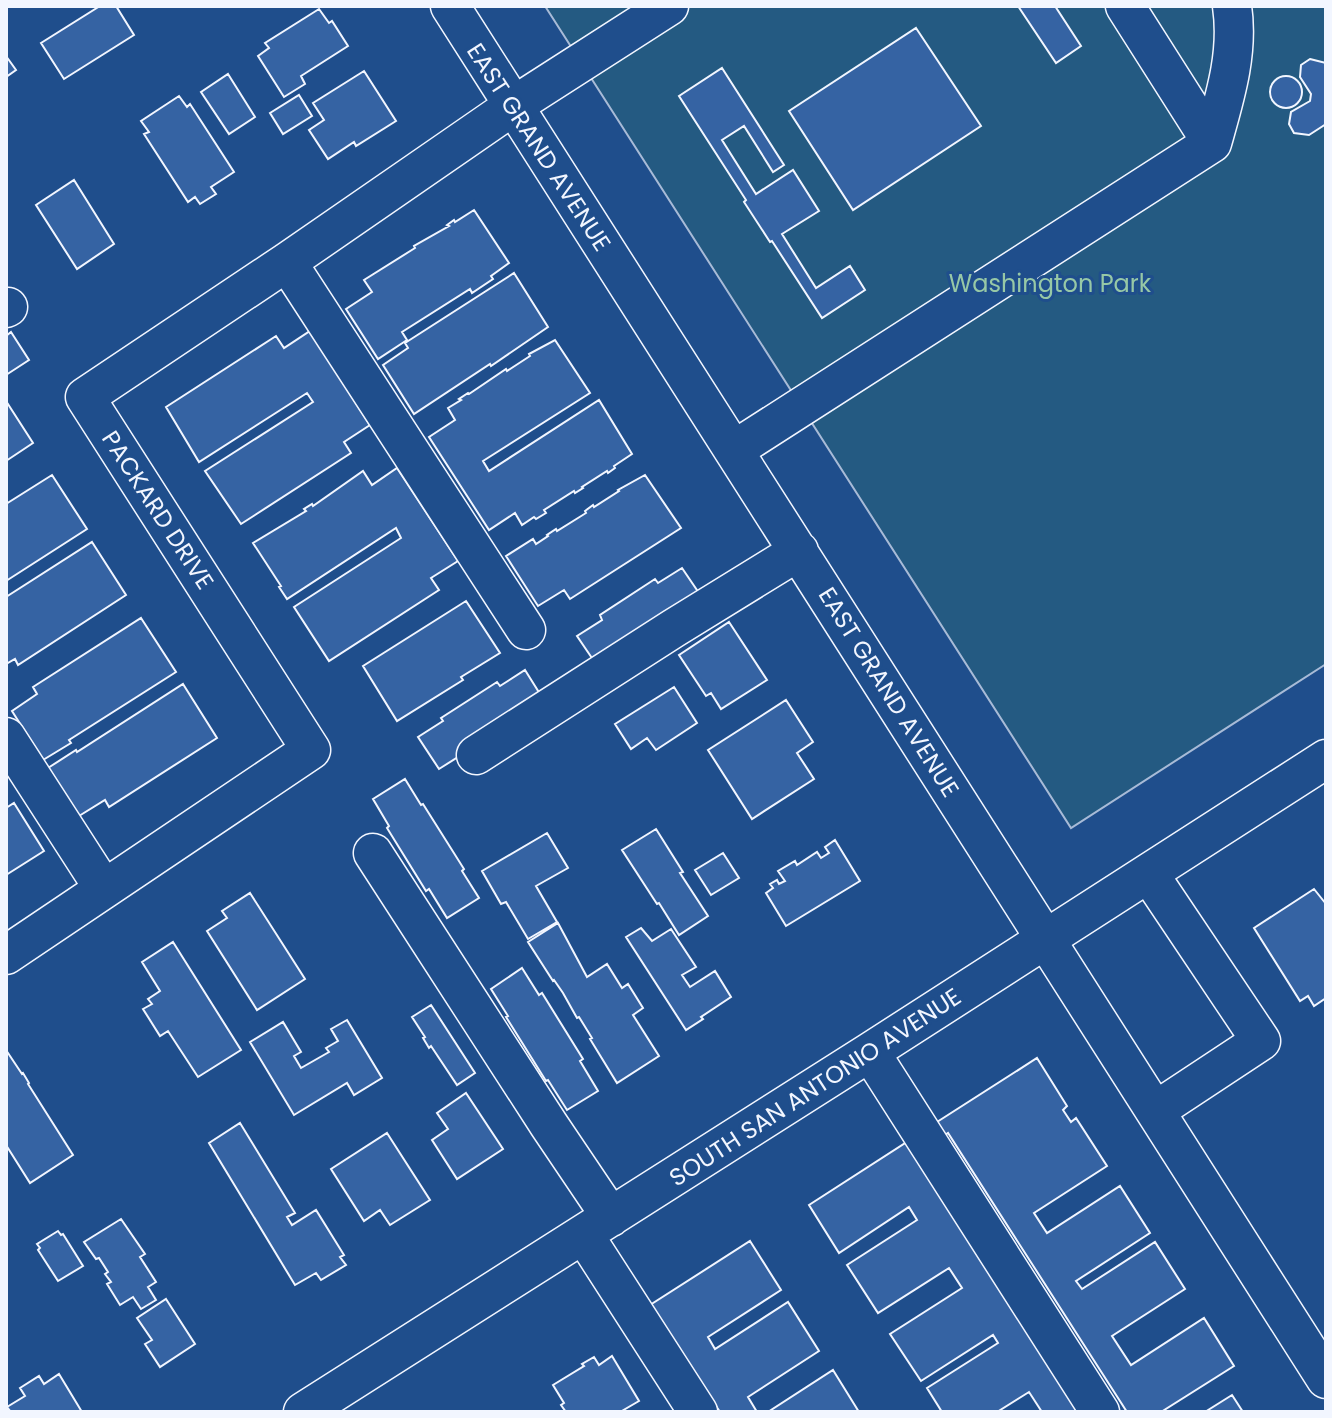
<svg xmlns="http://www.w3.org/2000/svg" width="1332" height="1418" viewBox="0 0 1332 1418" font-family="Poppins,sans-serif">
	<style>
		.green { fill: #245a82; stroke: #a8bbd7; stroke-width: 2 }
		.building { fill: #3563a3; stroke: #f2f6ff; stroke-width: 2 }
		.lines { fill: none; stroke-linecap: round; stroke-linejoin: round }
		.minor-casing { stroke: #f2f6ff; stroke-width: 41 }
		.minor { stroke: #1f4e8c; stroke-width: 38 }
		.labels { text-anchor: middle; dominant-baseline: central; stroke-width: 6; stroke-linejoin: round; paint-order: stroke }
		.street-label { font-size: 24px; fill: #f2f6ff; stroke: #1f4e8c }
		.park-label { font-size: 24px; fill: #97c8a6; stroke: #1f4e8c }
	</style>
	<rect width="100%" height="100%" fill="#1f4e8c"/>
	<path class="green" d="M545,6h781v658l-255,164z"/>
	<path class="building" d="M100,6h16l18,29 -70,44 -23,-36z
		M1018,6h37l26,40 -25,17z
		M319,9l10,14 3,-2 16,25 -47,30 4,8 -21,13 -26,-41 11,-8 -4,-5z
		M916,28l65,98 -128,84 -64,-99z
		M6,56l10,14 -10,7z
		M1310,59l16,4v61l-17,11 -15,-2 -5,-9 2,-12 19,-11 1,-7 -11,-17 1,-12z
		M722,68l62,97 -11,7 -29,-46 -22,14 34,54 37,-24 26,41 -37,23 34,54 34,-22 15,24 -43,28 -50,-77 -2,1 -26,-40 2,-2 -67,-104z
		M364,71l32,50 -40,25 -2,-4 -26,17 -19,-29 15,-10 -11,-17z
		M228,74l27,43 -26,17 -28,-42z
		M1270 92a16 16 0 1 1 32 0a16 16 0 1 1-32 0Z
		M299,95l13,21 -29,18 -13,-21z
		M179,96l8,11 3,-3 44,68 -23,15 5,7 -16,10 -5,-7 -7,5 -44,-68 5,-2 -8,-11z
		M74,180l40,64 -37,25 -41,-64z
		M474,210l35,53 -18,13 2,3 -21,14 -2,-4 -68,43 5,8 -29,19 -32,-50 26,-17 -8,-12 51,-32 -1,-2 35,-20 -2,-1 7,-5 1,2z
		M514,273l34,54 -57,39 -1,-2 -76,50 -31,-49 25,-17 -3,-5z
		M310,331l60,94 -26,17 7,11 -110,71 -36,-53 108,-69 -6,-9 -108,69 -33,-55 110,-71 8,12z
		M11,332l18,28 -23,15v-39z
		M555,340l35,53 -107,68 6,10 110,-71 33,54 -18,12 1,2 -7,5 -1,-2 -25,16 1,1 -8,5 -1,-2 -30,19 2,3 -10,6 -2,-2 -12,8 -7,-12 -26,17 -60,-93 26,-17 -7,-12 13,-8 -2,-1 9,-6 1,1 37,-25 1,2 23,-15 -1,-2z
		M6,401l27,42 -27,18z
		M397,468l61,93 -27,17 8,12 -110,71 -35,-54 107,-69 -5,-10 -109,71 -8,-12 2,-1 -28,-43 53,-32 -2,-2 8,-5 1,2 50,-35 9,14z
		M52,475l35,54 -81,52v-77z
		M645,475l36,53 -111,71 -6,-9 -26,16 -32,-50 27,-17 3,5 12,-8 -1,-1 9,-6 1,2 29,-18 -1,-2 8,-6 1,2 25,-16 -1,-1z
		M92,542l34,53 -108,70 -3,-6 -9,5v-67z
		M682,568l21,31 -105,68 -21,-31 25,-16 -2,-5 55,-36 3,4z
		M466,601l34,52 -39,24 2,3 -66,41 -34,-55z
		M141,618l35,54 -107,68 2,3 -28,17 -31,-49 25,-17 -4,-7z
		M729,622l38,58 -46,29 -10,-16 -5,3 -27,-41z
		M525,670l20,32 -106,67 -21,-32 25,-16 -2,-3 56,-36 3,4z
		M183,684l34,54 -108,69 -4,-7 -26,16 -31,-48 28,-18 1,2z
		M674,687l23,36 -41,27 -9,-12 -16,11 -16,-25z
		M786,700l27,42 -16,11 17,26 -62,40 -44,-69z
		M405,779l16,26 2,-1 41,65 -2,2 17,27 -32,20 -18,-29 -3,2 -39,-63 2,-2 -16,-27z
		M14,803l30,48 -38,24v-67z
		M656,829l27,43 -3,1 28,43 -29,19 -20,-32 -2,1 -35,-54z
		M547,833l21,35 -32,18 21,36 -29,17 -22,-37 -5,2 -19,-33z
		M835,840l25,41 -74,45 -20,-33 7,-5 -3,-4 7,-4 2,4 6,-3 -7,-10 17,-10 2,4 20,-13 4,6 8,-5 -4,-6z
		M723,853l16,25 -28,17 -16,-25z
		M1314,889l12,15v94l-12,8 -6,-10 -8,5 -46,-73z
		M250,893l55,86 -48,31 -50,-79 20,-13 -5,-7z
		M558,923l29,54 20,-13 15,24 6,-4 15,24 -10,7 26,41 -42,27 -27,-44 2,-1 -13,-21 -2,1 -14,-25 -9,-13 -1,1 -25,-39z
		M641,928l11,13 19,-12 25,38 -14,8 8,12 25,-16 16,26 -30,20 2,2 -17,11 -60,-93z
		M173,942l68,108 -43,27 -30,-46 -8,5 -17,-27 9,-5 -4,-5 12,-8 -18,-29z
		M522,968l17,27 3,-2 41,66 -3,2 18,30 -31,19 -19,-30 -2,1 -40,-64 2,-1 -17,-27z
		M431,1005l44,68 -18,12 -26,-39 -2,2 -6,-10 2,-1 -13,-20z
		M347,1020l35,58 -28,17 -7,-12 -53,32 -44,-73 33,-20 18,30 -7,4 7,12 28,-16 -3,-4 12,-7 -7,-12z
		M6,1050l16,24 1,-1 6,10 -1,1 45,71 -43,28 -24,-38z
		M1037,1058l30,48 -4,4 8,12 5,-4 31,48 -73,47 13,20 73,-47 30,47 -74,48 6,8 73,-47 30,47 -73,47 19,29 73,-47 30,48 -73,46h-34l-179,-279 -3,2 -8,-13z
		M466,1093l37,56 -46,30 -25,-39 16,-11 -11,-16z
		M240,1123l55,90 -8,4 5,8 24,-15 28,45 -4,2 6,8 -25,15 -5,-7 -21,12 -86,-142z
		M387,1133l43,67 -40,25 -10,-15 -16,11 -33,-52z
		M910,1140l170,272h-38l-13,-20 -32,20h-55l-15,-24 71,-45 -5,-8 -72,46 -31,-47 72,-46 -13,-20 -71,45 -31,-48 70,-45 -8,-13 -70,46 -30,-48z
		M121,1219l24,35 -5,3 16,25 -8,5 8,13 -15,9 -8,-12 -13,8 -13,-21 4,-2 -6,-8 3,-2 -9,-14 -3,1 -12,-17z
		M58,1231l3,4 2,-1 20,32 -25,15 -20,-31 2,-2 -3,-4z
		M750,1241l31,49 -73,47 7,12 73,-47 31,49 -71,46 9,15h-37l-70,-107z
		M166,1299l29,45 -35,23 -15,-23 7,-4 -15,-22z
		M612,1356l27,45 -19,11h-54l-5,-7 3,-2 -11,-18 31,-19 -2,-2 12,-7 5,8z
		M833,1370l26,42h-91z
		M59,1374l23,38h-71l-4,-5 18,-11 -5,-8 19,-12 5,8z
		M1232,1395l11,17h-38z"/>
	<g class="lines">
		<g class="minor-casing">
			<path id="minor" d="M450,6l876,1373
				M1212,143c13,-46 27,-90 20,-137
				M287,262l239,368
				M6,308l2,-1
				M734,450l478,-307 -87,-137
				M6,737l98,152
				M476,755l198,-127 125,-77
				M373,853l176,272 62,92
				M1149,874l112,167 -106,70
				M6,955l305,-205 -226,-353 202,-135 226,-156 156,-100
				M870,1052l230,360
				M584,1235l114,177
				M303,1412l567,-360 456,-293"/>
		</g>
		<use href="#minor" class="minor"/>
	</g>
	<g class="labels">
		<g class="street-label">
			<text transform="translate(539 147) rotate(57)">EAST GRAND AVENUE</text>
			<text transform="translate(158 510) rotate(57)">PACKARD DRIVE</text>
			<text transform="translate(889 692) rotate(58)">EAST GRAND AVENUE</text>
			<text transform="translate(815 1087) rotate(-33)">SOUTH SAN ANTONIO AVENUE</text>
		</g>
		<g class="park-label">
			<text x="1050" y="283">Washington Park</text>
		</g>
	</g>
	<rect width="1332" height="1418" fill="none" stroke="#f2f6ff" stroke-width="16"/>
</svg>
